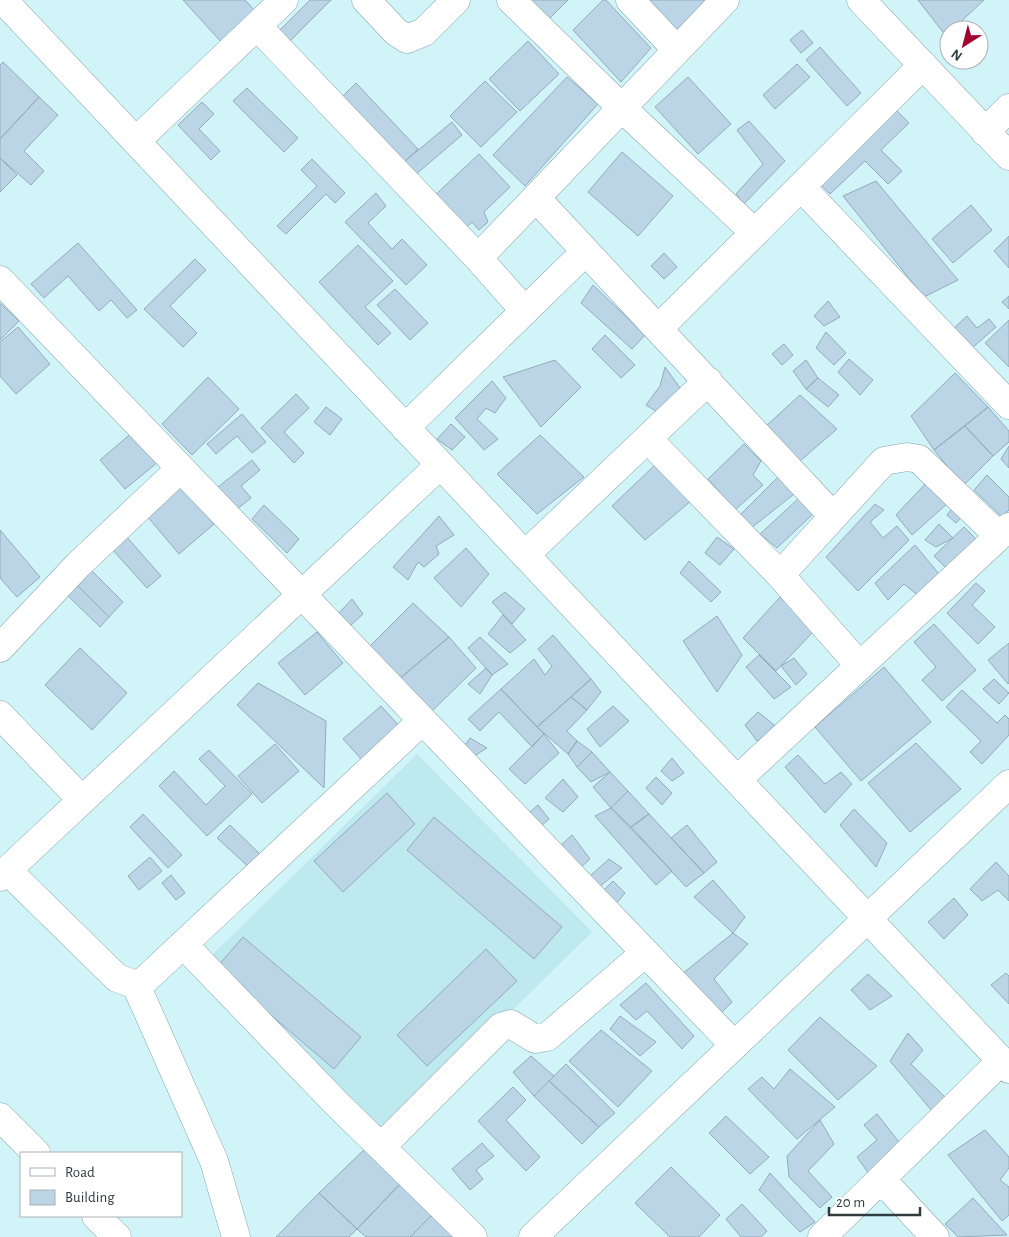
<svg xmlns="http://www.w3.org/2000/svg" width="1009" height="1237" viewBox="0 0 1009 1237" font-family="'Alegreya Sans',sans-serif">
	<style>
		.built { fill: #bde9ef }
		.building { fill: #bcd5e6; stroke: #93aabc }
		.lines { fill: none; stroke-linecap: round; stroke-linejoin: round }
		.street-casing { stroke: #84a4a8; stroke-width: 29 }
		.street { stroke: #fff; stroke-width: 28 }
	</style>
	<rect width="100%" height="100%" fill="#d1f4f8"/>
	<path class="built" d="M417,754l175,178 -213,209 -175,-178z"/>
	<path class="building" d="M183,0h62l12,13 -34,31z
		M310,0h21l-41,41 -10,-11z
		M525,0h43l-21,21z
		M603,0h3l45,48 -30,34 -48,-52z
		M640,0h67l-34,33z
		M918,0h66l-32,30h-3l-3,6z
		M802,30l11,13 -12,10 -11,-13z
		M528,41l31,33 -39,37 -31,-32z
		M820,47l41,46 -14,13 -41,-46z
		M3,62l36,35 -39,42v-74z
		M797,64l13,13 -35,32 -12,-14z
		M567,77l31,27 -73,82 -32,-31z
		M688,77l43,47 -33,30 -43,-47z
		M485,81l32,31 -36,35 -31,-31z
		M356,83l62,66 -13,12 -62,-65z
		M247,88l51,50 -14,14 -51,-51z
		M39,97l19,18 -34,36 20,20 -13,14 -31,-27v-19z
		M202,102l12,12 -15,15 21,22 -9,9 -33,-35z
		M897,111l12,12 -28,27 21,21 -14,13 -23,-23 -35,33 -9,-9z
		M749,121l36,40 -41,43 -8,-10 27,-30 -26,-34z
		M452,122l10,13 -47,40 -10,-14z
		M622,152l51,44 -35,40 -50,-44z
		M479,154l31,33 -26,25 4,10 -9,8 -7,-8 -9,9 -31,-33z
		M0,158l17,17 -17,17z
		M312,159l33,34 -10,10 -9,-9 -40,40 -9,-8 40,-40 -16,-16z
		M876,181l82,99 -34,17 -81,-101z
		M376,193l10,13 -18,17 24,26 10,-10 25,26 -21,20 -61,-63z
		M971,205l21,25 -39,33 -21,-24z
		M1009,236v32l-15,-17z
		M78,243l59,67 -10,8 -16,-18 -12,11 -31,-35 -24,22 -13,-14z
		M358,245l35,36 -28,26 26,26 -13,12 -59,-63z
		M664,253l13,14 -13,12 -13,-13z
		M195,259l11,11 -36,36 27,27 -14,14 -39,-38z
		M593,285l52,50 -13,14 -51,-46z
		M395,289l33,34 -18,17 -33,-35z
		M1009,296v13l-7,-7z
		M828,301l12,16 -16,9 -10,-10z
		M0,303l19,18 -19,19z
		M967,316l10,12 12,-9 7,8 -25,22 -18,-20z
		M1009,320v47l-24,-24z
		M18,327l32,37 -34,30 -16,-18v-34z
		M826,332l20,21 -12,12 -18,-17z
		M605,335l30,30 -14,13 -29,-29z
		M784,344l9,11 -11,10 -10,-11z
		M849,359l24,21 -13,15 -22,-23z
		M555,360l26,27 -40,40 -38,-50z
		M806,360l12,18 -12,11 -13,-18z
		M665,367l15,21 -23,24 -11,-7 14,-19z
		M955,373l33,34 -54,43 -23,-34z
		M208,377l31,32 -47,46 -30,-31z
		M818,378l21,17 -11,12 -22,-18z
		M492,381l14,17 -11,15 -9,-5 -9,11 21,20 -14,11 -29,-32z
		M296,394l13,14 -25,24 20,21 -10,10 -33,-35z
		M800,395l37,34 -37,32 -34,-35z
		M326,407l16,12 -12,16 -16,-13z
		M988,407l21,24v11l-16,14 -28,-30z
		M242,414l24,28 -14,11 -15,-17 -21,18 -9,-10z
		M451,424l14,13 -13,13 -15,-11z
		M965,426l28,30 -30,30 -29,-36z
		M133,432l25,30 -33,27 -25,-29z
		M540,435l44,42 -47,37 -40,-40z
		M744,444l17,17 -8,14 10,10 -28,25 -27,-31z
		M1009,446v22l-8,-9z
		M252,460l8,10 -19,16 10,12 -15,12 -18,-23z
		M657,463l35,37 -47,40 -33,-34z
		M987,475l22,22v13l-7,7 -28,-27z
		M778,477l16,17 -44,35 -13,-11z
		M927,482l21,21 -36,32 -16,-20z
		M181,485l33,39 -35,30 -33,-39z
		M798,499l15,15 -36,34 -17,-14z
		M875,504l9,6 -14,12 13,16 14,-12 12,14 -51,51 -32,-34z
		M264,505l35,34 -12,14 -35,-34z
		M955,505l10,9 -9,9 -9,-8z
		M439,516l15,19 -18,11 3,8 -15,13 -6,-5 -10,18 -15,-13z
		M939,524l14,14 -17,9 -11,-7z
		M964,527l15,15 -31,28 -14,-14z
		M0,530l40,47 -23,20 -17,-19z
		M126,536l35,40 -14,12 -36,-40z
		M717,537l17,12 -14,16 -15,-12z
		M915,545l24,29 -20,22 -15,-12 -16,16 -13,-17z
		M466,548l23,26 -28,33 -27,-29z
		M689,561l32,31 -10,10 -31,-29z
		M92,571l31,31 -14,15 -35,-35z
		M74,582l35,35 -9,10 -36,-35z
		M976,583l9,8 -13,14 23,22 -17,17 -31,-31z
		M505,592l20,17 -13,15 -20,-22z
		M780,597l34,34 -38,40 -33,-33z
		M352,599l11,15 -13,12 -13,-11z
		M413,603l36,34 -51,43 -33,-29z
		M503,615l23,25 -16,13 -22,-19z
		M717,616l25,39 -25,37 -34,-51z
		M934,624l42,46 -34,31 -20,-21 14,-13 -22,-25z
		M317,632l26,31 -38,32 -27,-32z
		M553,635l38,44 -54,48 -36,-38 33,-30 11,16 7,-9 -14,-17z
		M449,637l27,31 -48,47 -30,-35z
		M480,637l28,27 -16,11 -24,-27z
		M1009,643v40l-1,1 -20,-24z
		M80,648l47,45 -35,37 -47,-45z
		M759,655l32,32 -17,12 -28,-32z
		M794,658l13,16 -11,11 -15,-19z
		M884,667l47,55 -70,59 -46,-54z
		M486,668l6,7 -12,19 -12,-10z
		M591,679l10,13 -14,18 -16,-13z
		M994,679l15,14 -10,11 -16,-15z
		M258,683l68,38 -2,67 -87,-83z
		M501,689l43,45 -12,13 -33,-35 -19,19 -12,-12z
		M962,690l35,33 8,-8 4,4v16l-27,29 -12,-12 11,-11 -35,-34z
		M571,697l16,13 -20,21 10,10 -9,13 -31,-27z
		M381,706l21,23 -38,33 -21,-23z
		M613,706l16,15 -29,26 -13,-18z
		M758,712l20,16 -21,13 -12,-16z
		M544,734l15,19 -34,31 -16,-15z
		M470,738l17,10 -16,10 -8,-10z
		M577,741l15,11 -15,15 -9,-13z
		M916,743l45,46 -51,43 -42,-49z
		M275,744l24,27 -37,32 -24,-27z
		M209,750l43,44 -45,42 -48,-50 15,-15 32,34 19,-19 -26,-27z
		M592,752l18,20 -19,10 -14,-15z
		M798,755l27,29 16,-12 11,12 -27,29 -40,-46z
		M672,758l12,15 -12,8 -11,-10z
		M610,772l18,19 -17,17 -18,-21z
		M656,777l16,16 -10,12 -16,-17z
		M563,779l15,18 -15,15 -18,-14z
		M628,791l21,23 -18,13 -20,-19z
		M387,793l28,31 -72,68 -29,-31z
		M538,805l11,14 -8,7 -12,-13z
		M611,808l61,63 -16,14 -61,-69z
		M854,809l33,34 -11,24 -36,-42z
		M143,814l39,41 -14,13 -38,-41z
		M649,814l55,59 -18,14 -55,-60z
		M434,817l128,110 -28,32 -127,-109z
		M230,825l32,31 -11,13 -34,-31z
		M687,825l30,37 -13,11 -33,-35z
		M572,835l18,24 -10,9 -22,-20z
		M150,857l12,14 -23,19 -11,-14z
		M609,859l13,9 -24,20 -9,-11z
		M996,862l13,14v25l-11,-11 -16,11 -12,-12z
		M171,875l14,18 -9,7 -14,-17z
		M713,880l32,37 -12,16 -39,-36z
		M613,881l12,12 -10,12 -13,-13z
		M954,898l14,17 -24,24 -16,-17z
		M733,933l15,11 -34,35 18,23 -14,14 -36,-42z
		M243,937l118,100 -27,32 -118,-101z
		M486,949l31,32 -90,85 -30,-31z
		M1006,973l3,3v28l-18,-19z
		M868,974l24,22 -22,14 -19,-20z
		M646,983l48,53 -12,13 -35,-38 -11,9 -16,-15z
		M620,1016l36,26 -16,14 -30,-27z
		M820,1017l57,49 -39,34 -50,-50z
		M601,1030l51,41 -34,36 -49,-46z
		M908,1033l15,17 -12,14 36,35 -15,12 -42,-50z
		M531,1056l23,20 -20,20 -21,-24z
		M566,1064l49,49 -16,14 -50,-46z
		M790,1069l45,38 -38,32 -49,-50 14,-12 12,12z
		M549,1081l50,46 -17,17 -48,-48z
		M513,1087l13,13 -20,20 34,37 -14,14 -48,-50z
		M877,1114l22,28 -30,32 -12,-17 20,-17 -13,-15z
		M726,1116l43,41 -19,17 -41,-41z
		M820,1120l14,24 -26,27 24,26 -12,11 -31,-31 -2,-21z
		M985,1130l24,27v11l-9,12 9,7v28l-7,6 -54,-66z
		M482,1143l12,13 -18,14 7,9 -13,11 -18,-21z
		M368,1146l35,35 -46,48 -38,-36z
		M671,1167l49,48 -21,22h-29l-35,-34z
		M770,1173l45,49 -15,10 -41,-42z
		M403,1181l32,31 -25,25h-44l-9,-8z
		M319,1193l38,36 -8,8h-73z
		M973,1198l34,37 -49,2 -13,-13z
		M742,1204l25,27 -6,6h-20l-15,-18z
		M435,1212l24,25h-49z"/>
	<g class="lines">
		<g class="street-casing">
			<path id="street" d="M3,0l1006,1069
				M366,0l30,32 11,7 17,-7 32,-32
				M511,0l111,108 133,125
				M630,0l47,50
				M861,0l148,156
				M257,26l221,232 47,53
				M985,132l24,-24
				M136,141l148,-141
				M801,187l208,218
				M536,198l122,131 265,-264
				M478,258l247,-258
				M0,280l734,765
				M658,329l175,187
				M405,428l180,-176
				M648,439l132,136 80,91
				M525,555l183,-174
				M780,575l104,-114 23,-4 12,2 80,77
				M0,648l78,-83 102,-96
				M0,715l82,85
				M737,780l272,-253
				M7,870l110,108 19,7 9,-5 277,-259
				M0,877l440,-412
				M183,944l152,158 138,135
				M136,985l78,176 22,76
				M0,1117l36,36
				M381,1147l120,-120 10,-3 24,15 12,-2 98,-84
				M881,1179l54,58
				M96,1216l21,21
				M533,1237l476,-453
				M822,1237l179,-176"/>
		</g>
		<use href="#street" class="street"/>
	</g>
	<rect x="20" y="1152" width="162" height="65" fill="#ffffff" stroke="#acb1b2"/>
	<rect x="30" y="1168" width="25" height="8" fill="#ffffff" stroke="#acb1b2"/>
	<text x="65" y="1177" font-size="15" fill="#2f3d3f">Road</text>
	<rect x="30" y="1190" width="25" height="15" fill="#bcd5e6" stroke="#acb1b2"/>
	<text x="65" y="1202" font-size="15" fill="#2f3d3f">Building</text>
	<g transform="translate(964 45) rotate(216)"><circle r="24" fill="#ffffff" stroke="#acb1b2"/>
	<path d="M0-4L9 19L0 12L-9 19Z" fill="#a20331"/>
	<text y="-8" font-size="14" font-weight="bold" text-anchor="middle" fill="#2f3d3f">N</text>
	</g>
	<path d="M829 1207v8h91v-8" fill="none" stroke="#2f3d3f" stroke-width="2.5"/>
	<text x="836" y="1207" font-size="15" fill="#2f3d3f" stroke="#ffffff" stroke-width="4" paint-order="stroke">20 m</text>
</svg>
